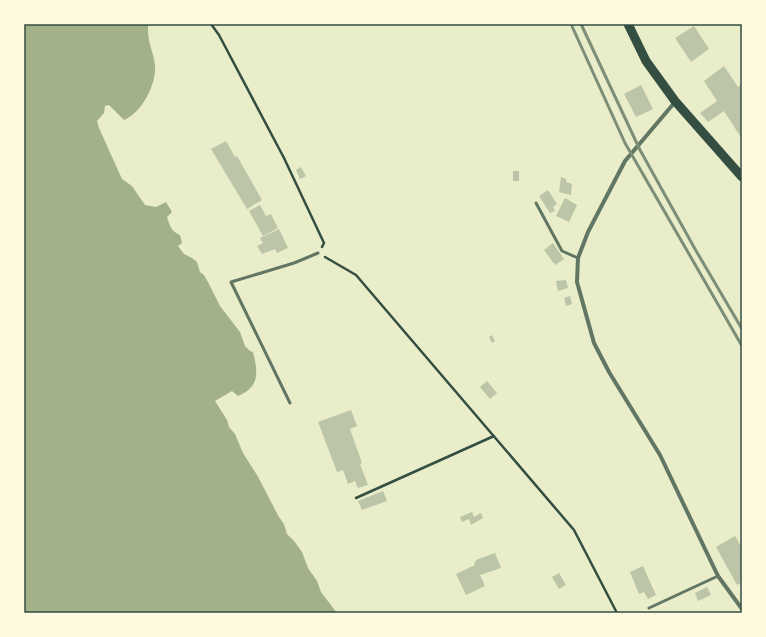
<svg xmlns="http://www.w3.org/2000/svg" width="766" height="637" viewBox="0 0 766 637" font-family="'Exo 2',sans-serif">
	<style>
		.water { fill: #a3b18a }
		.building { fill: #bcc5a7 }
		.lines { fill: none; stroke-linecap: round; stroke-linejoin: round }
		.path { stroke: #344e41; stroke-width: 2.5 }
		.service { stroke: #617663; stroke-width: 3 }
		.minor { stroke: #617663; stroke-width: 4 }
		.primary { stroke: #344e41; stroke-width: 9 }
		.rail { stroke: #7c8e77; stroke-width: 3 }
		.neatline { fill: none; stroke: #344e41; stroke-width: 1.5 }
	</style>
	<rect width="100%" height="100%" fill="#e9edc9"/>
	<path class="water" d="M24,24h124c0,5 0,11 1,16 2,10 7,21 6,31 -1,17 -14,42 -31,49l-15,-15 -4,1 -1,7 -7,8 2,7 23,51 10,7 13,19 11,2 10,-5 6,10 -5,5c3,9 4,14 13,18l2,8 -4,3 6,8 8,4 5,4 3,10 4,3 5,9 11,22 20,26 5,14 5,5 3,1c5,20 7,35 -15,44l-6,-5 -17,10 12,19 2,7 6,7 8,19 14,22 22,42 5,7 3,10 7,7 8,11 6,16 9,13 4,11 16,21h-313z"/>
	<path class="building" d="M694,26l15,23 -18,13 -16,-24z
		M724,66l14,21 4,-3v55l-18,-28 -16,11 -8,-9 17,-12 -13,-20z
		M641,85l12,24 -17,8 -12,-23z
		M226,141l9,16 2,-1 25,44 -15,9 -36,-60z
		M301,167l5,9 -6,3 -4,-9z
		M513,171h6v10h-6z
		M561,177l5,2v3l6,2 -1,11 -12,-3z
		M548,190l9,14 -4,3 2,4 -5,2 -11,-17z
		M565,198l12,7 -8,17 -13,-6z
		M260,205l6,11 5,-2 7,14 -15,8 -14,-25z
		M279,229l9,19 -11,5 -2,-4 -13,5 -5,-8 6,-3 -3,-5z
		M553,243l11,16 -9,6 -11,-15z
		M566,280l2,8 -10,3 -2,-10z
		M570,296l2,8 -6,2 -2,-8z
		M492,335l3,6 -3,2 -3,-6z
		M487,381l10,12 -7,6 -10,-12z
		M351,410l6,16 -7,3 12,34 -2,1 8,21 -10,3 -3,-7 -7,3 -5,-14 -6,2 -19,-50z
		M383,491l4,10 -25,9 -4,-9z
		M472,512l2,5 7,-4 2,5 -12,7 -2,-6 -7,3 -2,-5z
		M735,536l7,12v34l-5,3 -21,-38z
		M495,553l6,15 -21,7 5,11 -19,9 -10,-21 19,-9 -1,-2 2,-2v-1z
		M643,566l13,29 -8,4 -4,-7 -5,2 -9,-22z
		M559,573l7,12 -7,4 -7,-12z
		M707,587l4,8 -13,6 -3,-8z"/>
	<g class="lines">
		<path class="path" d="M211,24l8,11 65,123 40,85 -2,4
			M325,257l31,18 218,255 43,83
			M356,498l138,-62"/>
		<path class="service" d="M536,203l26,48 16,7
			M290,403l-59,-121 63,-19 24,-10
			M649,608l69,-32"/>
		<path class="minor" d="M675,102l-50,59 -37,71 -10,26 -1,24 17,61 15,29 51,83 58,121 24,33"/>
		<path class="primary" d="M628,24l18,37 29,40 67,76"/>
		<path class="rail" d="M571,24l54,119 117,203
			M581,24l59,126 55,99 47,80"/>
	</g>
	<rect width="766" height="637" fill="none" stroke="#fefae0" stroke-width="50"/>
	<rect x="25" y="25" width="716" height="587" class="neatline"/>
</svg>
